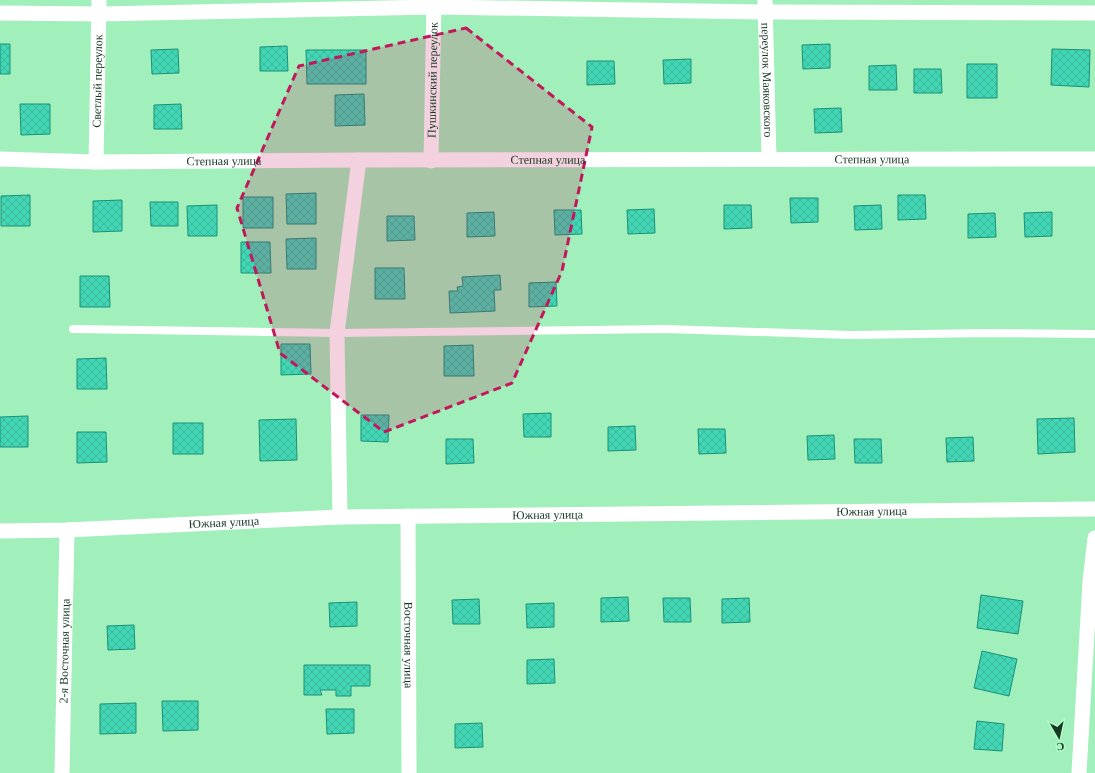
<svg xmlns="http://www.w3.org/2000/svg" width="1095" height="773" viewBox="0 0 1095 773" font-family="Georgia,serif">
	<style>
		.building { fill: url(#building-cross-hatch); stroke: #189178 }
		.lines { fill: none; stroke-linecap: round; stroke-linejoin: round }
		.service { stroke: #fff; stroke-width: 8 }
		.minor { stroke: #fff; stroke-width: 15 }
		.marked { fill: #c2185b; fill-opacity: 0.2; stroke: #c2185b; stroke-width: 3; stroke-dasharray: 8 5; stroke-linejoin: round }
		.labels { text-anchor: middle; dominant-baseline: central; stroke-width: 3; stroke-linejoin: round; paint-order: stroke }
		.street-label { font-size: 12px; fill: #173723; stroke: #aefcc7 }
	</style>
	<defs>
		<pattern id="building-cross-hatch" width="8" height="8" patternUnits="userSpaceOnUse"><rect width="8" height="8" fill="#42d6b5"/><path d="M0 0l8 8M0 8l8-8" fill="none" stroke="#39b89b"/></pattern>
	</defs>
	<rect width="100%" height="100%" fill="#a1efba"/>
	<path class="building" d="M0,44h10v30h-10z
		M830,44v24l-27,1 -1,-24z
		M287,46l1,25h-28v-24z
		M178,49l1,24 -27,1 -1,-24z
		M1052,49l38,1 -1,37 -38,-2z
		M306,50h60v34h-59z
		M691,59v24l-27,1 -1,-24z
		M587,61h27l1,23 -28,1z
		M967,64h30v34h-30z
		M896,65l1,25h-28v-24z
		M914,69h27l1,24h-28z
		M364,94l1,31 -30,1v-31z
		M20,104h30v30l-29,1z
		M181,104l1,25h-28v-24z
		M841,108l1,24 -27,1 -1,-24z
		M316,193v31h-29l-1,-30z
		M30,195v31h-29v-30z
		M898,195h27l1,24 -28,1z
		M243,197h30v31h-30z
		M790,198h28v24l-27,1z
		M122,200v31l-29,1v-31z
		M150,202h28v24h-27z
		M217,205v31h-29l-1,-30z
		M724,205h27l1,23 -28,1z
		M881,205l1,24 -27,1 -1,-24z
		M654,209l1,24 -27,1 -1,-24z
		M554,210h27l1,24 -27,1z
		M494,212l1,24 -28,1v-24z
		M1052,212v24l-27,1 -1,-24z
		M995,213l1,24 -28,1v-24z
		M387,216h27l1,24 -28,1z
		M316,238v31h-29l-1,-30z
		M241,242h29l1,31h-30z
		M375,268h29l1,31h-30z
		M500,275l1,15h-7l1,21 -45,2 -1,-22h9l-1,-4 6,-1 -1,-9z
		M80,276h29l1,31h-30z
		M556,282l1,24 -28,1v-24z
		M281,344h29l1,30 -30,1z
		M473,345l1,31h-30v-30z
		M106,358l1,31h-30v-30z
		M551,413v24h-27l-1,-23z
		M361,415h28l-1,27 -27,-1z
		M28,416v31h-28v-30z
		M1074,418l1,34 -37,2 -1,-35z
		M296,419l1,41 -37,1 -1,-41z
		M173,423h30v31h-30z
		M635,426l1,24 -28,1v-24z
		M698,429h27l1,24 -27,1z
		M77,432h29l1,30 -30,1z
		M834,435l1,24 -27,1 -1,-24z
		M973,437l1,24 -27,1 -1,-24z
		M446,439h27l1,24 -28,1z
		M854,439h27l1,24h-27z
		M981,595l42,6 -5,33 -41,-6z
		M628,597l1,24 -28,1v-24z
		M663,598h27l1,24h-27z
		M749,598l1,24 -28,1v-24z
		M479,599l1,25h-27l-1,-24z
		M357,602v24l-27,1 -1,-24z
		M554,603v24l-27,1 -1,-24z
		M134,625l1,24 -27,1 -1,-24z
		M982,651l35,8 -8,37 -35,-8z
		M554,659l1,24 -28,1v-24z
		M304,665h66v21h-19v10h-15v-6h-16l2,5h-18z
		M162,701h36v29l-35,1z
		M136,703v30l-36,1v-30z
		M326,709h28v24l-27,1z
		M977,721l27,3 -2,27 -28,-2z
		M482,723l1,24 -28,1v-24z"/>
	<g class="lines">
		<path class="service" d="M73,329l264,4 329,-4 185,6 134,-2 110,1"/>
		<g class="minor">
			<path id="s1" d="M765,0l4,159"/>
			<path d="M0,13l99,1 335,-7 331,5 330,1"/>
			<path id="s2" d="M0,159l96,3 263,-2 736,-1"/>
			<path id="s3" d="M431,161l3,-161"/>
			<path id="s4" d="M96,162l3,-162"/>
			<path id="s5" d="M408,516l1,257"/>
			<path d="M340,517l-3,-184 22,-173"/>
			<path id="s6" d="M0,531l67,-1 273,-13 755,-8"/>
			<path id="s7" d="M62,773l5,-243"/>
			<path d="M1079,773l11,-192 5,-43"/>
		</g>
	</g>
	<path class="marked" d="M466,28l126,99 -30,144 -50,112 -128,49 -104,-79 -43,-145 62,-142z"/>
	<g class="labels">
		<g class="street-label">
			<text stroke="none"><textPath href="#s3" startOffset="81">Пушкинский переулок</textPath></text>
			<text stroke="none"><textPath href="#s1" startOffset="80">переулок Маяковского</textPath></text>
			<text stroke="none"><textPath href="#s4" startOffset="81">Светлый переулок</textPath></text>
			<text stroke="none"><textPath href="#s2" startOffset="872">Степная улица</textPath></text>
			<text stroke="none"><textPath href="#s2" startOffset="548">Степная улица</textPath></text>
			<text stroke="none"><textPath href="#s2" startOffset="224">Степная улица</textPath></text>
			<text stroke="none"><textPath href="#s6" startOffset="872">Южная улица</textPath></text>
			<text stroke="none"><textPath href="#s6" startOffset="548">Южная улица</textPath></text>
			<text stroke="none"><textPath href="#s6" startOffset="224">Южная улица</textPath></text>
			<text stroke="none"><textPath href="#s5" startOffset="129">Восточная улица</textPath></text>
			<text stroke="none"><textPath href="#s7" startOffset="122">2-я Восточная улица</textPath></text>
		</g>
	</g>
	<g transform="translate(1059 737) rotate(171)" stroke="#aefcc7" stroke-width="3" paint-order="stroke">
	<path d="M0-3L7 15L0 10L-7 15Z" fill="#173723"/>
	<text y="-6" font-size="11" font-weight="bold" text-anchor="middle" fill="#173723">С</text>
	</g>
</svg>
